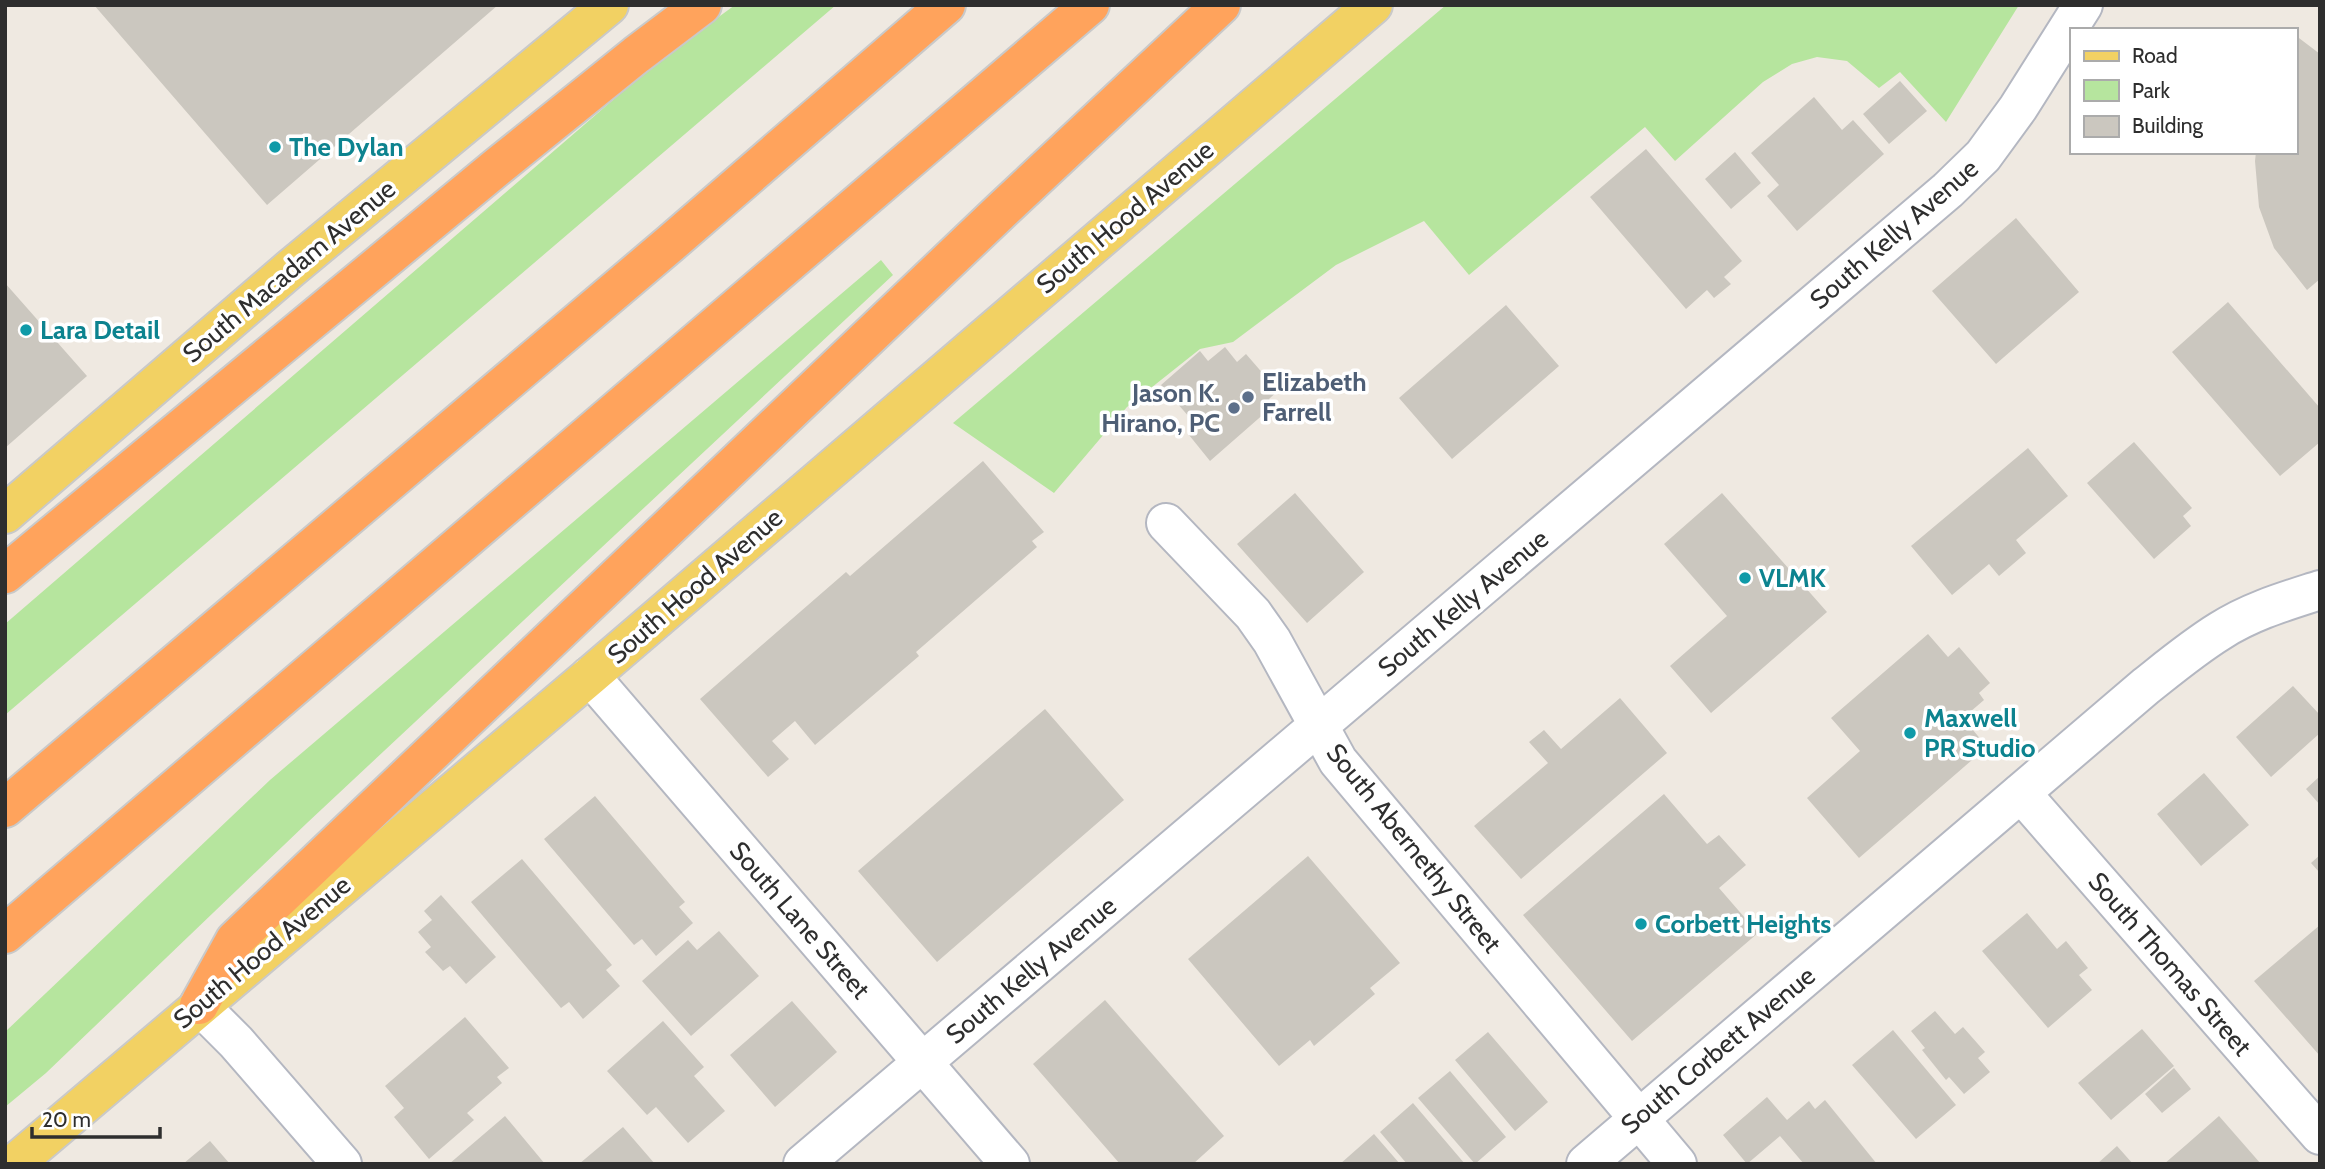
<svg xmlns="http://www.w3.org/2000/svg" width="2325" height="1169" viewBox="0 0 2325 1169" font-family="Cabin,sans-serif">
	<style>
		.green { fill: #b6e59e }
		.building { fill: #cbc7bf }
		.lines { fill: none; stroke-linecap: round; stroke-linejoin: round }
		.street-casing { stroke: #b4b7c1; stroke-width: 42 }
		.secondary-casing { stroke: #b4b7c1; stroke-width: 42 }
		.primary-casing { stroke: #c9c9c9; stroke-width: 42 }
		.highway-casing { stroke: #c9c9c9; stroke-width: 42 }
		.street { stroke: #fff; stroke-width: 38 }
		.secondary { stroke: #fff; stroke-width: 38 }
		.primary { stroke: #f2d163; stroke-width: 38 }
		.highway { stroke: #ffa35c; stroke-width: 38 }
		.culture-dot { fill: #0f9aa8; stroke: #fff; stroke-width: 2.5 }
		.service-dot { fill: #5c6f8a; stroke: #fff; stroke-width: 2.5 }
		.labels { text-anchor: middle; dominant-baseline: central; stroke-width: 7; stroke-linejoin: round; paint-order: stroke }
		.culture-label { font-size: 26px; font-weight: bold; fill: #0d838f; stroke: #fff; text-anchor: start }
		.street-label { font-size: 26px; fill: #2e2e2e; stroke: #fff }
		.service-label { font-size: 26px; font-weight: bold; fill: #4e5e75; stroke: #fff; text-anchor: start }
	</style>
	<rect width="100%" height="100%" fill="#efe9e1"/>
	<path class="green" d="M735,5h101l-831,710v-91l652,-562z
		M1446,5h573l-73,117 -46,-50 -21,16 -32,-27 -30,-4 -25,7 -29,18 -88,79 -30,-34 -176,148 -45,-54 -88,44 -103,77 -33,7 -73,58 -73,86 -101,-70z
		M881,260l12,15 -586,548 -261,250 -41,34v-75l265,-252z"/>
	<path class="building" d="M94,5h404l-231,200z
		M2295,35l25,19v225l-13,11 -33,-42 -15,-41 -4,-46 1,-9h39z
		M1900,81l27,30 -38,33 -26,-30z
		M1814,97l28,33 11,-10 31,34 -87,77 -30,-35 12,-11 -28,-32z
		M1646,149l96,112 -18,16 7,7 -17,14 -7,-8 -21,19 -96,-112z
		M1735,152l26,31 -30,26 -26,-30z
		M2016,218l63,74 -83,72 -64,-73z
		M5,283l82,93 -82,72z
		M2228,302l92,106v34l-40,34 -108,-124z
		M1506,305l53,61 -107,93 -53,-61z
		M1225,347l12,15 9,-8 32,37 -9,8 5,6 -64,56 -21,-26 9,-8 -37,-42 39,-34 8,10z
		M2134,442l58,66 -9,8 8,10 -37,33 -67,-76z
		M2028,448l40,48 -52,44 10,13 -27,23 -10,-12 -37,31 -41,-49z
		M983,461l61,71 -12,9 5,6 -121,105 3,4 -104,89 -20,-24 -23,20 17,18 -21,18 -68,-78 146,-127 4,4z
		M1295,493l69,79 -57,51 -70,-79z
		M1722,493l105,119 -116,101 -41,-47 57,-50 -63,-72z
		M1928,634l20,23 11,-10 31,36 -11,10 5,7 -21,18 24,29 -128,111 -52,-60 53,-47 -29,-33z
		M2293,686l27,29v18l-49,44 -35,-40z
		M1620,698l47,55 -146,126 -47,-53 74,-63 -19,-21 15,-12 17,19z
		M1045,709l79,91 -187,162 -79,-91z
		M2204,773l45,52 -48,41 -44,-52z
		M2320,776v29l-14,-16z
		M1664,794l43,50 12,-9 27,30 -27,23 39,45 -126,108 -109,-126z
		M595,796l90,106 -6,5 14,16 -37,33 -14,-17 -8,6 -90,-106z
		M2320,855v18l-9,-10z
		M1308,856l92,107 -30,25 5,6 -61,52 -4,-6 -31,26 -91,-107z
		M522,859l90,106 -6,5 14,16 -37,33 -14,-17 -8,6 -90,-106z
		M441,895l55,62 -30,27 -16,-18 -7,5 -18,-19 6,-5 -13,-15 14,-12 -8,-9z
		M2027,913l30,36 9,-8 22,27 -9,7 13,15 -44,38 -66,-77z
		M2320,925v131l-66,-75z
		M719,931l40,45 -68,60 -49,-55 46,-41 9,10z
		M1105,1000l119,136 -31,28h-73l-87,-100z
		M792,1001l45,51 -62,55 -45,-52z
		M1935,1011l20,23 8,-7 22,25 -7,6 12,14 -26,22 -15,-17 -3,3 -24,-30 3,-2 -14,-17z
		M465,1017l44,51 -12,9 5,6 -35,30 7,7 -45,39 -35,-42 10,-9 -19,-22z
		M663,1021l41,46 -10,9 31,35 -37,32 -32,-36 -9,8 -40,-44z
		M2142,1029l32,37 -63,54 -33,-37z
		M1893,1030l63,75 -40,34 -64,-74z
		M1488,1032l60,70 -33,29 -60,-71z
		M2174,1068l17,21 -29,24 -17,-19z
		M1450,1071l56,66 -31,27 -57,-66z
		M1767,1097l20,23 22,-19 6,8 10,-9 52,64h-73l-24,-28 -33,28 -24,-29z
		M1413,1103l52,61h-58l-27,-32z
		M505,1116l40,48h-96z
		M2219,1116l42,48h-97l22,-19z
		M623,1127l32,37h-76z
		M1374,1134l26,30h-60z
		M210,1141l20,23h-47z
		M2117,1146l16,18h-36z"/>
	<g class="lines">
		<g class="street-casing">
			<path id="street" d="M1166,523l87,91 19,27 66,120 339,403
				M590,676l420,488
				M2021,793l299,342
				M199,1005l37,37 106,122
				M803,1164l1145,-974 35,-34 35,-48 65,-103"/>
		</g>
		<g class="secondary-casing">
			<path id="secondary" d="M1586,1164l560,-478c24,-19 48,-39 74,-55 31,-20 66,-30 100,-41"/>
		</g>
		<g class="primary-casing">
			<path id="primary" d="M5,514l285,-245 319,-264
				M14,1164l576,-488 783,-671"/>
		</g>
		<g class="highway-casing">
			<path id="highway" d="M5,574l492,-407 139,-112 66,-50
				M5,808l666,-565 275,-238
				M5,934l1085,-929
				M199,1005l36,-65 768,-731 218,-204"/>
		</g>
		<use href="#street" class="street"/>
		<use href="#secondary" class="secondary"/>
		<use href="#primary" class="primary"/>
		<use href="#highway" class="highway"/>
	</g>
	<g class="culture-dot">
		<circle cx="275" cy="147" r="7"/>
		<circle cx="26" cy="330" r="7"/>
		<circle cx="1745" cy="578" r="7"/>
		<circle cx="1910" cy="733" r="7"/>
		<circle cx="1641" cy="924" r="7"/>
	</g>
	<g class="service-dot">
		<circle cx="1248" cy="397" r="7"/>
		<circle cx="1234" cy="408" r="7"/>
	</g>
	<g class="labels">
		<g class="culture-label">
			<text x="289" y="147">The Dylan</text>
			<text x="40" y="330">Lara Detail</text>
			<text x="1759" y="578">VLMK</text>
			<text x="1924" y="718">Maxwell<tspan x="1924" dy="30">PR Studio</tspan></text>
			<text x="1655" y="924">Corbett Heights</text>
		</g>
		<g class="street-label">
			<text transform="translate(1125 217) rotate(-40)">South Hood Avenue</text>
			<text transform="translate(1894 234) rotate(-41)">South Kelly Avenue</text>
			<text transform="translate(289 271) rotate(-40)">South Macadam Avenue</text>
			<text transform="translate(695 586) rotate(-41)">South Hood Avenue</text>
			<text transform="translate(1463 603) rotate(-40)">South Kelly Avenue</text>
			<text transform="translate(1414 848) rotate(51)">South Abernethy Street</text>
			<text transform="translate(800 920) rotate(49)">South Lane Street</text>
			<text transform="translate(262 952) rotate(-40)">South Hood Avenue</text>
			<text transform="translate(2170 964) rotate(49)">South Thomas Street</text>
			<text transform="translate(1031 970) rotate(-40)">South Kelly Avenue</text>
			<text transform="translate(1718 1050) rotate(-40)">South Corbett Avenue</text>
		</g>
		<g class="service-label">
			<text x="1262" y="382">Elizabeth<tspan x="1262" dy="30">Farrell</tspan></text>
			<text x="1220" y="393" text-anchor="end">Jason K.<tspan x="1220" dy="30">Hirano, PC</tspan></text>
		</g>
	</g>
	<rect width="2325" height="1169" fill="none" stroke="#2e2e2e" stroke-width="14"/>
	<rect x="2070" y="28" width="228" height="126" fill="#ffffff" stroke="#ababab" stroke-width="2"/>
	<rect x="2084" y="51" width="35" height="10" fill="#f2d163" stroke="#ababab" stroke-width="2"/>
	<text x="2132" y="63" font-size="21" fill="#2e2e2e">Road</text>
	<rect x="2084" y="80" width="35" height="21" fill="#b6e59e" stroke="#ababab" stroke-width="2"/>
	<text x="2132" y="98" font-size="21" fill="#2e2e2e">Park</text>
	<rect x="2084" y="116" width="35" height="21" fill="#cbc7bf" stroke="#ababab" stroke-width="2"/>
	<text x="2132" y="133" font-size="21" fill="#2e2e2e">Building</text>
	<path d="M32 1127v10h128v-10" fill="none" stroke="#2e2e2e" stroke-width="3.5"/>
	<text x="42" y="1127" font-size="21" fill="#2e2e2e" stroke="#ffffff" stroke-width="5" paint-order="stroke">20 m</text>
</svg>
